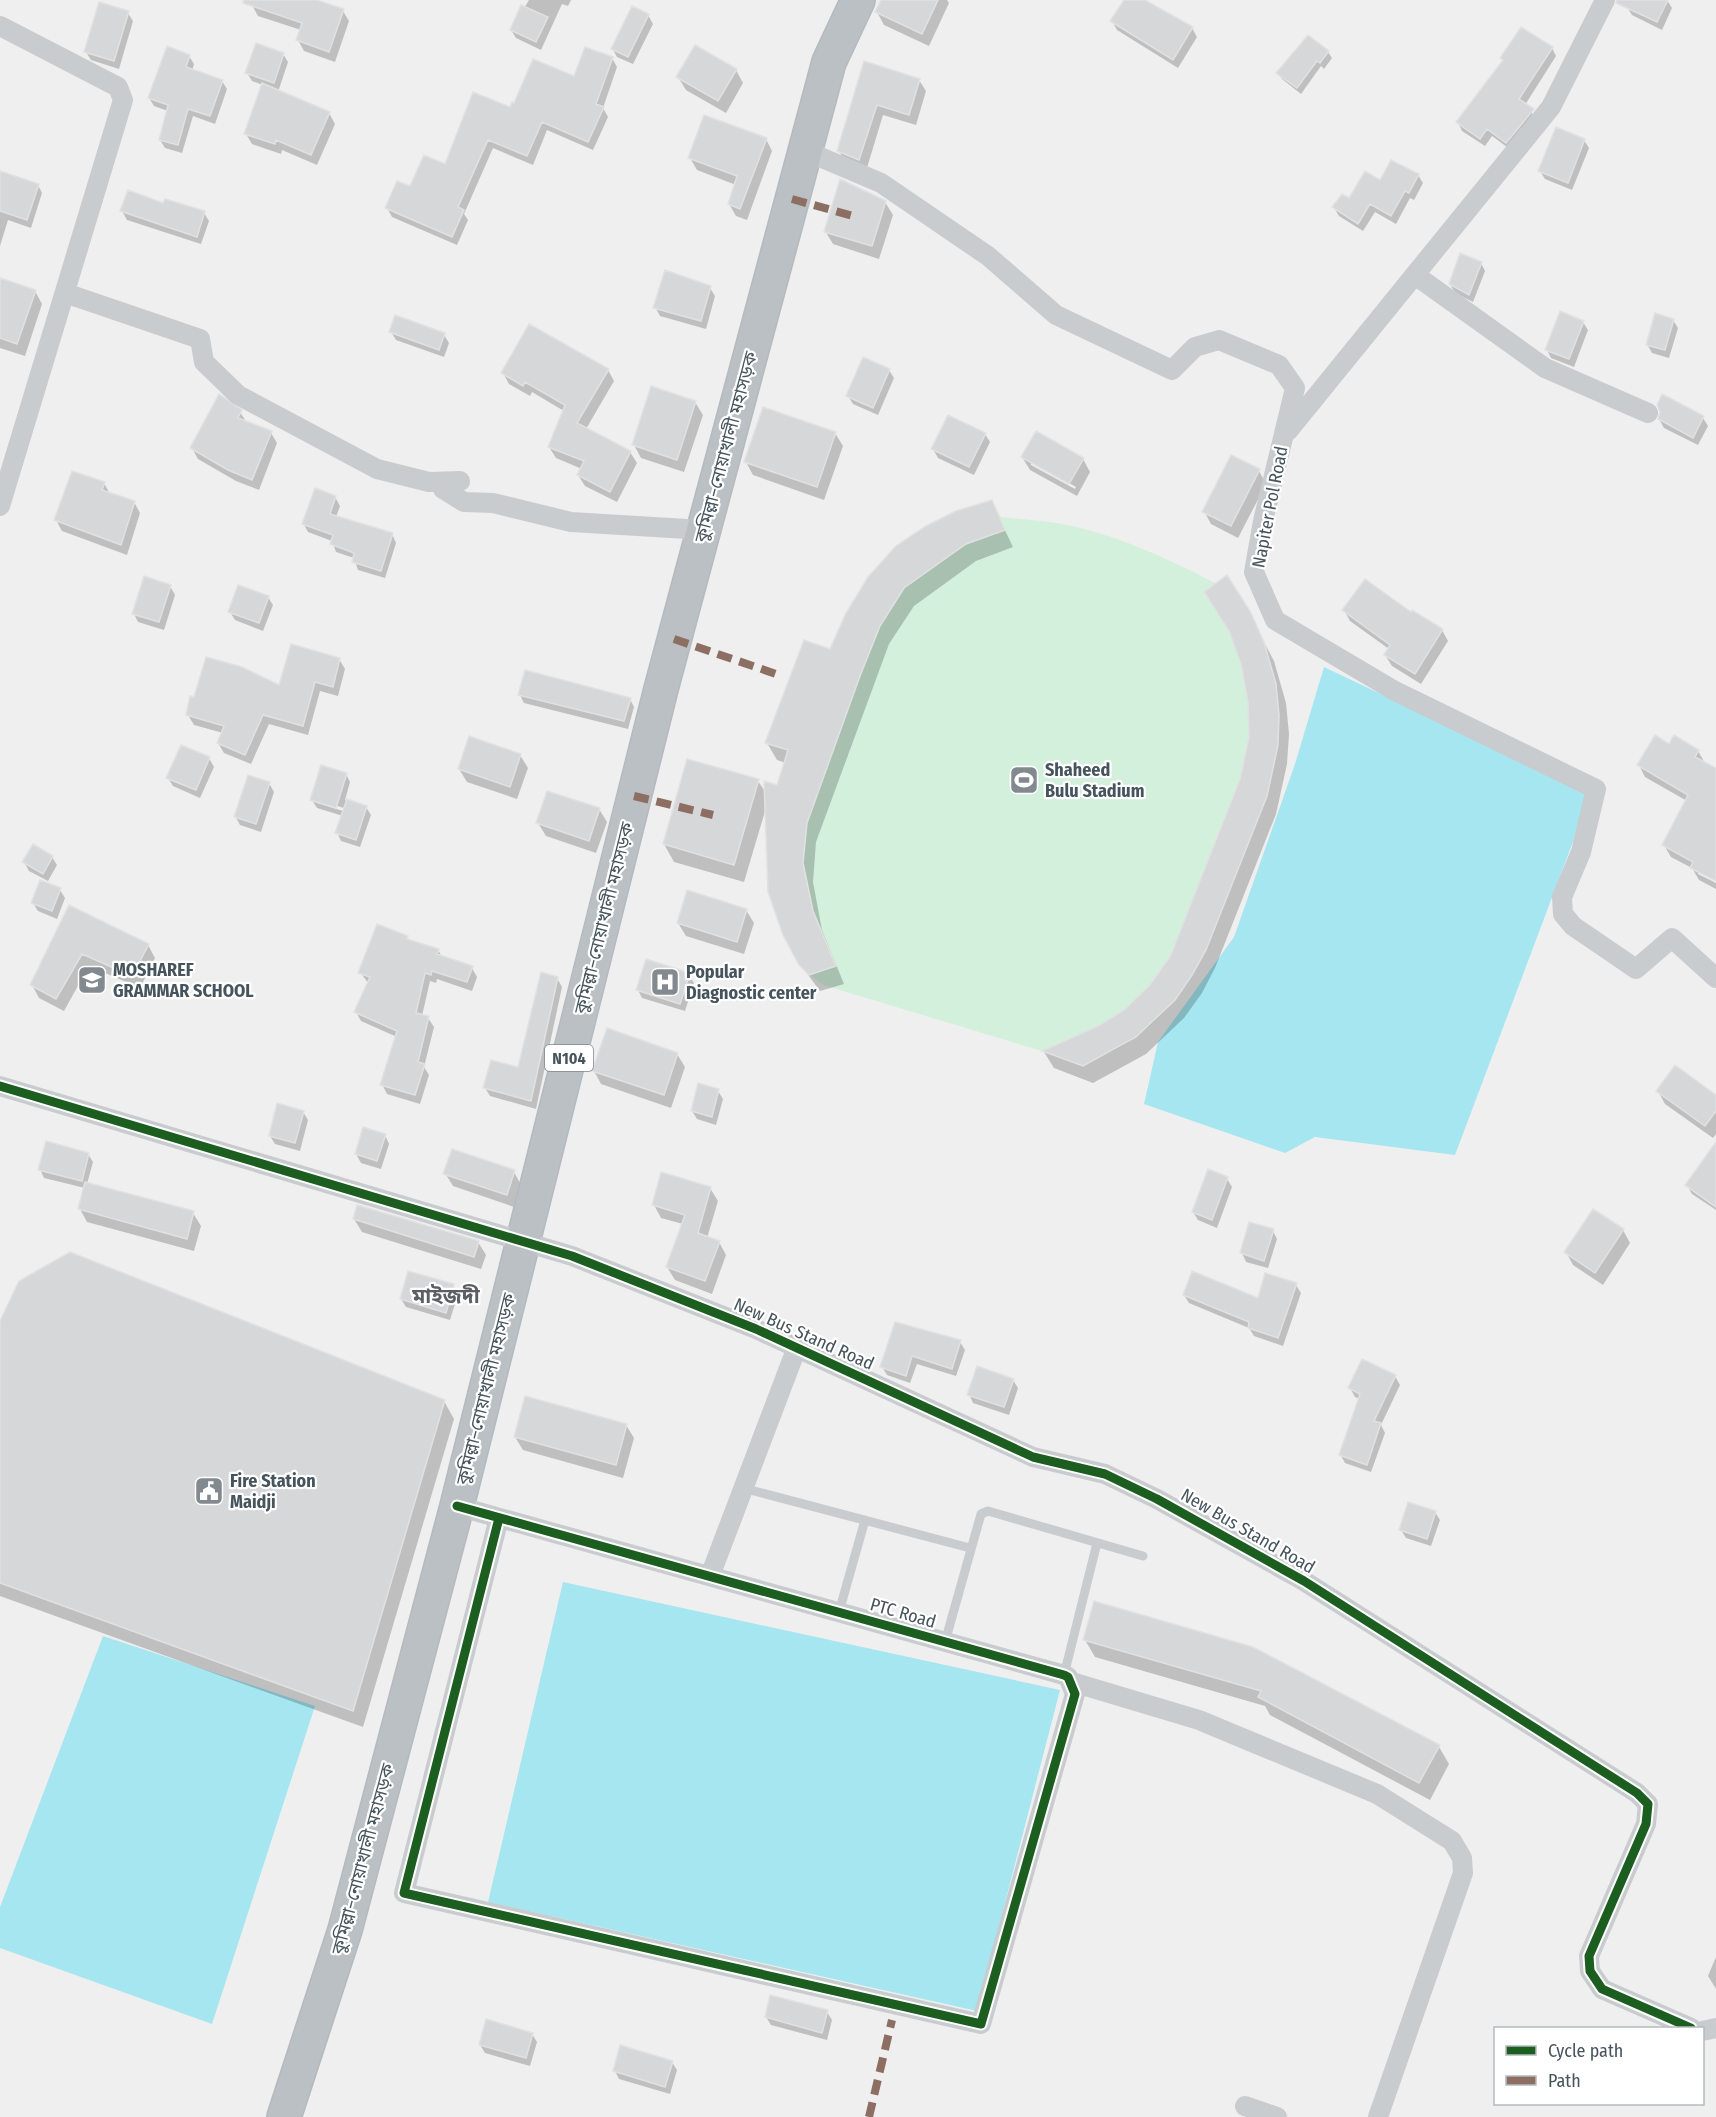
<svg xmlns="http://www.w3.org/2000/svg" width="1716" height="2117" viewBox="0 0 1716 2117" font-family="'Fira Sans Condensed','Noto Sans Bengali',sans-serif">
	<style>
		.green { fill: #d3f0dc }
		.water { fill: #a6e6f0 }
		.shadow { fill: #0003; fill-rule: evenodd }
		.building { fill: #d6d7d8; stroke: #e1e1e2; stroke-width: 1.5 }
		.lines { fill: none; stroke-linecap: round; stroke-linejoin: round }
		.highway-casing { stroke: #b4babf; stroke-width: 36 }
		.lane { stroke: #c9ccce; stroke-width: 9 }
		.street { stroke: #c9ccce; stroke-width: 20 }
		.highway { stroke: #bac0c4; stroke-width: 33 }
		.quiet { stroke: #8d6e63; stroke-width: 8; stroke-dasharray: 15 8; stroke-linecap: butt }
		.cycleway-casing { stroke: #fff; stroke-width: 13 }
		.cycleway { stroke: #1b5e20; stroke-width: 9 }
		.labels { text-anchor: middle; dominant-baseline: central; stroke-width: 4.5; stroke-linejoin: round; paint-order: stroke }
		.shield { fill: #fff; stroke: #7e878e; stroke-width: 1.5 }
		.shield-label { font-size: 16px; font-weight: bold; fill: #46545d }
		.street-label { font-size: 18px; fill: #46545d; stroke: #fff }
		.poi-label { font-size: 18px; font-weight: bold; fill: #46545d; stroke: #fff; text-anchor: start }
		.quarter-label { font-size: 21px; font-weight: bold; fill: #5b5f64; stroke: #fff }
	</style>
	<rect width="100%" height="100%" fill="#f0efef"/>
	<path class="green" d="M992,500l9,17c18,2 37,3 55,6 55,9 109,34 159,60l12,-8c36,57 54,102 51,170l-72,205c-17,33 -40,65 -70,87 -16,12 -36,20 -53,29l-41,-15 -219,-66 -24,-20 -16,-30 -15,-43 8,-103 12,-38 -23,-8 39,-103 26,9c38,-86 72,-120 162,-149z"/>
	<path class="water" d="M1324,667l267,127 -136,361 -140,-18 -30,16 -141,-49 14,-62 76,-105 61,-173z
		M563,1582l497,108 -83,321 -489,-109z
		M103,1636l212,70 -103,318 -212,-76v-41z"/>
	<path class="shadow" d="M254,0h61l28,11 6,10 -14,41 -31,-11 -6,-11 3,-10 -43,-14 -6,-11z
		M529,0h42l-3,6 -6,-2 -21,46 -25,-12 -5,-8z
		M882,0h65l2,3 -20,43 -45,-21 -7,-13z
		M1630,0h37l5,8 -10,22 -30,-15 -5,-8z
		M128,13l5,8 -14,48 -28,-9 -5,-8z
		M648,15l5,9 -20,40 -16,-7 -5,-9z
		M1112,21l80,7 5,9 -19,31 -61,-38z
		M1552,48l4,8 -31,49 12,14 -26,31 -19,-14 -7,10 -23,-15 -4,-9z
		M1293,52h35l4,6 -8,11 -3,-3 -20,28 -19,-15 -4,-6z
		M283,54l5,8 -10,30 51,21 6,11 -18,41 -35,-15 -1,4 -29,-10 -6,-10 17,-49 -11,-4 -5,-8z
		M189,56l5,8 -2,7 30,10 5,8 -12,35 -22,-8 -11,37 -17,-5 -5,-8 8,-29 -14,-5 -5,-8z
		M612,58l5,9 -14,41 5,9 -15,33 -46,-20 -14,35 -40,-17 -29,66 4,6 -11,25 -65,-28 -5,-9 58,-42 66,-57z
		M865,63l54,17 7,11 -10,34 -33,-10 -17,56 -21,-9 -6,-11z
		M736,70l7,13 -17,30 -40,-23 -8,-13z
		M766,139l6,12 -25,69 -11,-4 -7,-12 7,-19 -39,-15 -7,-12z
		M1584,140l5,8 -17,42 -27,-11 -5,-8z
		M0,172l38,13 4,8 -11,35 -23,-8 -8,26z
		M1418,175l5,8 -9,17 -4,-2 -14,26 -21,-12 -12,19 -24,-15 -5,-8 47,-26z
		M885,202l8,13 -14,44 -46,-15 -8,-13z
		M164,205l40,8 5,8 -8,23 -74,-24 -5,-9z
		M1481,263l4,8 -12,31 -18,-9 -5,-9z
		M710,288l5,8 -9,33 -46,-13 -5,-9z
		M0,290l35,1 7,13 -17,52 -25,-8z
		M1673,320l5,8 -9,30 -17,-5 -5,-9z
		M1583,322l5,8 -14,37 -23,-9 -4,-8z
		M391,332l53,3 5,8 -5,14 -48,-17z
		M608,370l6,11 -28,48 44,23 7,11 -20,39 -32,-16 -7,-11 4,-6 -26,-11 -7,-11 15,-36 -32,-19 -2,4 -21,-12 -6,-11z
		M889,370l5,8 -16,37 -25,-11 -5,-8z
		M695,402l8,13 -19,57 -43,-14 -7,-13z
		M240,412l7,11 24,10 6,10 -18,47 -23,-9 -38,-22 -6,-11z
		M1703,418l5,8 -10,19 -34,-17 -5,-9z
		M835,433l8,13 -19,54 -71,-25 -7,-13z
		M985,434l5,8 -16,33 -36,-17 -5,-9z
		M1022,457l61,2 7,13 -13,24 -47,-26zM1031,461l45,26 -1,2 -44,-24z
		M1259,471l7,13 -28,54 -27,-14 -7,-13z
		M104,483l6,11 24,8 6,11 -13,42 -65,-24 -6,-11z
		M335,497l5,9 -4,11 56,17 4,9 -11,35 -27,-8 -4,-12 -18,-6 -4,-11 -24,-9 -5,-9z
		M991,501l22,46 -37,14 -62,45 -25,38 -73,198 -3,40 9,48 22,54 -24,7 -20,-27 -34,-156 -22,74 -70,-20 -10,-18 94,-63 8,12 12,-7 8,-23 -9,-3 -10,-17 64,-92z
		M170,586l5,9 -11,35 -26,-8 -4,-8z
		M268,597l5,8 -10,26 -28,-11 -5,-8z
		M1344,610l98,20 6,11 -27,43 -29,-18 -7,-11 4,-6 -39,-28z
		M1248,612l26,49 12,42 3,31 -2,30 -11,50 -61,154 -13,25 -18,25 -38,36 -53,29 -39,-15 -10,-16 55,-24 26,-17 25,-24 21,-29 70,-179 9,-41z
		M339,659l6,10 -7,27 -18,-5 -12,44 -39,-11 -18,40 -27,-11 -6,-10 5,-10 -29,-8 -6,-10 7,-16 85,-12z
		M520,695l110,4 4,8 -6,22 -104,-26z
		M1669,746l29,5 7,12 11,7v109l-18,-8v3l18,9v6l-17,-9 -7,-12 -21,-11 -7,-12 23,-44 -42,-24 -6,-12z
		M520,755l8,13 -11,31 -50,-17 -8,-13z
		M209,758l5,9 -14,31 -27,-12 -5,-8z
		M346,774l4,8 -5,18 21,7 5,8 -11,32 -19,-6 -4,-9 6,-16 -26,-8 -5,-8zM317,800l27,8 -1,3 -26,-8z
		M269,783l5,9 -13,40 -21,-7 -5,-9z
		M599,809l8,13 -11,31 -50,-17 -8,-13z
		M52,857l5,8 -9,16 -19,-10 -5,-9z
		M60,890l5,8 -8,21 -19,-8 -5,-8z
		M70,907l78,38 7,13 -15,30 -51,-22 -25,45 -25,-13 -7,-13z
		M746,910l8,13 -10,31 -58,-18 -8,-13z
		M407,937l3,4 28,9 4,7 30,11 5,9 -5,14 -35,-12 -1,4 -6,-2 -8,35 6,2 6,9 -10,40 5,8 -9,29 -33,-10 -5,-10 15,-47 -36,-16 -5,-9 12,-29 -8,-11z
		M689,975l5,8 -9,28 -43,-13 -4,-8z
		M557,978l5,9 -26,122 -46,-13 -5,-8 34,-19z
		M677,1054l8,13 -14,41 -70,-24 -7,-13z
		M718,1091l5,8 -7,26 -19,-6 -5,-8z
		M1658,1091l58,5v38l-3,4 -48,-34z
		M303,1112l5,8 -8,31 -25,-7 -5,-8z
		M385,1135l4,9 -8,25 -20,-6 -5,-9z
		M88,1154l5,8 -6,22 106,29 8,13 -7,25 -107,-29 -7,-13 5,-21 -41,-10 -4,-9z
		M1716,1159v51l-24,-16 -5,-9z
		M514,1172l7,13 -7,22 -61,-21 -8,-13z
		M1227,1179l5,8 -15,41 -19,-8 -5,-8z
		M710,1188l8,13 -11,37 12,4 7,13 -14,39 -37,-14 -8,-13 16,-43 -22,-6 -7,-13z
		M354,1219l124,23 8,13 -5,14 -119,-37z
		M1623,1230l7,13 -27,42 -30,-20 -7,-13z
		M1273,1231l4,8 -9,29 -22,-6 -4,-9z
		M453,1285l5,9 -8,26 -44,-13 -5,-8z
		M1296,1285l5,8 -18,53 -29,-10 -5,-8 -60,-25 -5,-8 75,5z
		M0,1324l444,77 10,18 -91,308 -363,-131z
		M896,1324l64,18 5,8 -9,26 -39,-12 -7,19 -23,-8 -5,-8z
		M1395,1376l5,9 -19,40 4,8 -14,39 -26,-9 -5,-9 20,-55 -5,-2 -5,-9z
		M1013,1380l5,8 -9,27 -36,-12 -4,-9z
		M626,1425l8,13 -11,40 -100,-28 -8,-13z
		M1435,1512l5,8 -9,26 -25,-8 -5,-8z
		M1085,1640l168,8 186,99 10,17 -19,36 -160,-85 -5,-9 -170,-49z
		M1716,1957v32l-8,-13z
		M827,2012l5,8 -5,20 -56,-15 -5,-8z
		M532,2034l5,8 -7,24 -45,-13 -5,-8z
		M672,2062l5,8 -7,24 -51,-15 -4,-8z"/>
	<path class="building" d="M244,0h73l27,9 -15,43 -33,-12 6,-17 -59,-20z
		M881,0h57l-16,34 -47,-22z
		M1124,0h21l48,27 -20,33 -63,-39z
		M1617,0h51l-11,22 -41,-19z
		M99,2l30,9 -15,50 -30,-9z
		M521,5l27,12 -12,25 -26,-12z
		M632,6l17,8 -21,43 -17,-8z
		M1521,27l32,20 -34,52 15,10 -28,34 -19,-14 -7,10 -24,-17 47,-62 -3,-2z
		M1308,35l21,16 -9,12 -3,-2 -20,27 -21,-15z
		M256,43l28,10 -10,30 -29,-10z
		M695,45l42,24 -19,32 -42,-24z
		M167,46l23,9 -4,12 37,13 -13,36 -22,-7 -10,36 -19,-5 9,-35 -20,-7z
		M585,47l28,10 -17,47 8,3 -16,35 -46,-20 -15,34 -39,-16 -30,67 6,3 -12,27 -67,-29 12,-27 13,5 14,-31 21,9 28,-72 37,15 2,-5 2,1 19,-44 41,17z
		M864,61l56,18 -11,36 -32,-10 -18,55 -22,-9z
		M262,83l68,29 -19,43 -35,-15 -1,4 -31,-10z
		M704,115l63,23 -27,71 -12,-5 9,-28 -49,-18z
		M1556,127l29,12 -17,44 -30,-12z
		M1391,160l28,14 -10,19 -4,-2 -14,25 -21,-12 -12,20 -26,-17 10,-13 7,4 16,-27 15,9z
		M0,171l39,13 -12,36 -27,-9z
		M840,179l46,22 -14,45 -48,-14z
		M128,190l35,13 2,-4 40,12 -8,26 -77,-26z
		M1460,253l22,9 -13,33 -20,-11z
		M665,270l46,16 -10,35 -48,-13z
		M0,278l36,12 -19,54 -17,-6z
		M1560,311l24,10 -15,38 -24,-9z
		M1655,313l19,6 -9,31 -19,-5z
		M395,315l50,18 -6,17 -50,-18z
		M529,324l80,45 -32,54 54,28 -21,41 -33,-17 7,-14 -36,-14 17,-42 -40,-23 -2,4 -22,-13z
		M863,357l27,12 -17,39 -27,-12z
		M651,386l45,15 -19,59 -45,-15z
		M219,394l23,16 -4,8 34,13 -20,49 -24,-10 -38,-22z
		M1662,394l42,22 -11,22 -35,-19 2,-7 -3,-7z
		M763,407l73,25 -19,55 -73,-25z
		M948,415l38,18 -17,34 -38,-18z
		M1036,431l48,27 -15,26 -48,-27z
		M1231,455l29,14 -29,57 -29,-14z
		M72,471l33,11 -3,8 33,11 -14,44 -67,-25z
		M315,488l21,8 -6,18 63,19 -12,38 -29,-9 2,-9 -24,-9 3,-9 -31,-11z
		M992,500l13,30 -39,14 -62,44 -24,38 -20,50 -53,147 -4,40 10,48 23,55 -27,9 -10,-10 -16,-30 -15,-43 -4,-111 13,4 11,-35 -23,-7 39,-103 26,9 16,-36 22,-36 28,-31 30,-20 30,-15z
		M1227,575l23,36 14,31 12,42 3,31 -1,30 -11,51 -61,154 -14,25 -17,25 -39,37 -53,29 -41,-15 56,-25 26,-16 25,-24 21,-29 70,-178 9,-42 -1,-35 -7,-38 -12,-33 -25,-39z
		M144,576l27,9 -12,37 -27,-8z
		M1365,579l46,33 1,-2 31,19 -28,45 -31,-19 6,-10 -48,-35z
		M238,585l31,11 -10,27 -31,-11z
		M291,644l49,14 -7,29 -18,-5 -12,44 -40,-11 -18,40 -28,-12 7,-17 -38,-11 4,-19 4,1 12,-40 36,10 37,18z
		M525,670l106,28 -7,23 -106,-26z
		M1655,735l14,9 5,-9 25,15 -4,7 21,11v113l-26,-13 3,-6 -31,-17 26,-50 -51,-30z
		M469,736l52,18 -11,33 -52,-18z
		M181,745l29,12 -14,33 -30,-12z
		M687,759l72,20 -25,86 -71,-21z
		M321,765l26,8 -11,35 -26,-8z
		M248,775l22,7 -14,42 -22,-7z
		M547,791l53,17 -11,33 -53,-18z
		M347,799l20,7 -11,34 -21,-7z
		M33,844l20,12 -10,18 -21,-12z
		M40,880l21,8 -9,23 -21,-8z
		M687,890l60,19 -10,33 -60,-19z
		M69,905l80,39 -17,32 -50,-22 -26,45 -26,-14z
		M377,924l31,12 -1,3 32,10 -2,5 36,12 -6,16 -35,-11 -1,4 -6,-2 -9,40 13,3 -11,46 7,2 -10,31 -35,-10 17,-54 -43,-19 16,-35 -12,-4z
		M646,959l44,14 -10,31 -44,-14z
		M541,972l17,5 -27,124 -48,-13 8,-28 27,7z
		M607,1028l71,25 -14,42 -72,-24z
		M1675,1065l41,30v16l-11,15 -49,-35z
		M698,1083l21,6 -7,28 -21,-6z
		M277,1103l27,8 -9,32 -26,-7z
		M363,1127l23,7 -9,27 -22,-7z
		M46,1141l43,12 -7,28 -44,-11z
		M1716,1142v65l-31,-22z
		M452,1149l63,21 -8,25 -64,-21z
		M1208,1169l20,8 -16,43 -20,-8z
		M661,1172l50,15 -13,46 22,8 -15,40 -39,-14 19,-52 -33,-10z
		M85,1182l109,29 -7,28 -109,-30z
		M357,1205l122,36 -5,16 -121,-38z
		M1593,1209l31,20 -29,44 -31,-21z
		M1249,1222l25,7 -10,32 -24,-8z
		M70,1252l375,148 -92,311 -353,-128v-262l19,-40z
		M408,1271l46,13 -8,29 -46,-14z
		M1192,1271l66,27 7,-25 32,10 -19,55 -30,-10 1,-6 -66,-27z
		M895,1322l66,18 -9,29 -40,-13 -6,20 -26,-9z
		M1362,1359l34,16 -22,46 7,2 -14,42 -28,-10 21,-61 -12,-6z
		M977,1366l37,13 -10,28 -37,-12z
		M525,1396l102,28 -11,41 -102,-28z
		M1408,1502l28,9 -9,28 -28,-9z
		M1094,1601l159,46 187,98 -21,38 -161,-86 3,-6 -178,-51z
		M770,1995l58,15 -6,23 -57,-16z
		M486,2019l47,14 -7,25 -47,-13z
		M620,2045l53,16 -8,26 -52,-16z"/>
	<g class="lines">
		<g class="highway-casing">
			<path id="highway" d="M284,2117l61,-187 112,-424 204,-817 168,-627 29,-62"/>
		</g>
		<path class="lane" d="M743,1488l227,60
			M839,1612l26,-92
			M945,1642l36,-128 7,-3 155,45
			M1064,1675l33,-132"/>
		<path class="street" d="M0,26l118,61 5,13 -123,406
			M806,151l75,32 107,73 68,59 116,55 23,-23 24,-7 60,25 16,23 -32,133 -9,51 21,48 120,71 201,98 -15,63 -19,45 1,17 10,12 63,43 36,-31 44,40
			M1415,275l130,93 103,45
			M65,293l135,46 4,23 34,33 139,74 52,13 31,-1 -17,8 21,13 29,1 78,19 133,8
			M1288,431l263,-324 54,-107
			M0,1086l572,170 184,73 277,128 72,17 52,25 147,82 333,212 11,11 -2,20 -57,132 1,15 12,18 89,39
			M457,1506l607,169 4,2 7,17 -94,330 -577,-131 95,-375
			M710,1576l87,-229
			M1072,1682l127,38 178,74 75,47 10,17 1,15 -85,244
			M1702,2031l14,-3
			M1245,2106l32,11"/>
		<use href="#highway" class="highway"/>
		<path class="quiet" d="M792,199l61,17
			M674,639l105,36
			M634,796l79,19
			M869,2117l23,-97"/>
		<g class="cycleway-casing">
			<path id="cycleway" d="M0,1086l572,170 184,73 277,128 72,17 52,25 147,82 333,212 11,11 -2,20 -57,132 1,15 12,18 89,39
				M457,1506l607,169 4,2 7,17 -94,330 -577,-131 95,-375"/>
		</g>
		<use href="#cycleway" class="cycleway"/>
	</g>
	<defs>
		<g id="stadium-square" transform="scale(1.5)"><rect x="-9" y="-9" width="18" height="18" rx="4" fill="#828a90" stroke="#fff"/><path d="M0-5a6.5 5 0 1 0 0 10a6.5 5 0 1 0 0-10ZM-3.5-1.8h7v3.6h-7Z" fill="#fff"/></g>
		<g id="school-square" transform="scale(1.5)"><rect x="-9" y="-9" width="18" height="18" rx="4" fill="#828a90" stroke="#fff"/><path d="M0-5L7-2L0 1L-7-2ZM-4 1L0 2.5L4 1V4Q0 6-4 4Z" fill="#fff"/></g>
		<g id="hospital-square" transform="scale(1.5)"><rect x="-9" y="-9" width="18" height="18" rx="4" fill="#828a90" stroke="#fff"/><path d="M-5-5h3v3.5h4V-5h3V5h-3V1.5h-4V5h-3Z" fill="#fff"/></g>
		<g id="civic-square" transform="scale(1.5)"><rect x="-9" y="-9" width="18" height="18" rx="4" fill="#828a90" stroke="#fff"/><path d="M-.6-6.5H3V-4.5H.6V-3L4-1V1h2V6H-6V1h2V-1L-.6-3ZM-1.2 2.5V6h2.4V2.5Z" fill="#fff"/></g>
	</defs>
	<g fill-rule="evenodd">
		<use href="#stadium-square" x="1024" y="780"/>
		<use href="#school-square" x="92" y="980"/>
		<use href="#hospital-square" x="665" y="982"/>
		<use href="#civic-square" x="209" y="1491"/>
	</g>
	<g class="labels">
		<rect class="shield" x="545" y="1045" width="48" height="26" rx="4.5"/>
		<g class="shield-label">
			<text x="569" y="1058">N104</text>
		</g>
		<g class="street-label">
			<text transform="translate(726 447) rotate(-75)">কুমিল্লা–নোয়াখালী মহাসড়ক</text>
			<text transform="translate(1270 507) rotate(-79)">Napiter Pol Road</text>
			<text transform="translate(604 918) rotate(-76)">কুমিল্লা–নোয়াখালী মহাসড়ক</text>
			<text transform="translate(804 1334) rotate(24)">New Bus Stand Road</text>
			<text transform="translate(486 1389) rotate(-76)">কুমিল্লা–নোয়াখালী মহাসড়ক</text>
			<text transform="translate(1248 1531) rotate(30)">New Bus Stand Road</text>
			<text transform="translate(903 1613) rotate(16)">PTC Road</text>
			<text transform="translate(363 1859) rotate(-75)">কুমিল্লা–নোয়াখালী মহাসড়ক</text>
		</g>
		<g class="poi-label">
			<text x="1045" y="770">Shaheed<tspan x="1045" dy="21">Bulu Stadium</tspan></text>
			<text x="113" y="970">MOSHAREF<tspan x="113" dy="21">GRAMMAR SCHOOL</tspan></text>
			<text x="686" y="972">Popular<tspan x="686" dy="21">Diagnostic center</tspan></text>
			<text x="230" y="1481">Fire Station<tspan x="230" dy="21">Maidji</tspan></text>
		</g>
		<g class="quarter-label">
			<text x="446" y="1296">মাইজদী</text>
		</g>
	</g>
	<rect x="1494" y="2027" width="210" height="78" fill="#ffffff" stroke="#b5bbbe" stroke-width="1.5"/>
	<rect x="1506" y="2046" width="30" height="9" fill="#1b5e20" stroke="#b5bbbe" stroke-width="1.5"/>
	<text x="1548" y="2057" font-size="18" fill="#46545d">Cycle path</text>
	<rect x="1506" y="2076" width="30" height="9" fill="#8d6e63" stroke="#b5bbbe" stroke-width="1.5"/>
	<text x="1548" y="2087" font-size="18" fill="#46545d">Path</text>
</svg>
